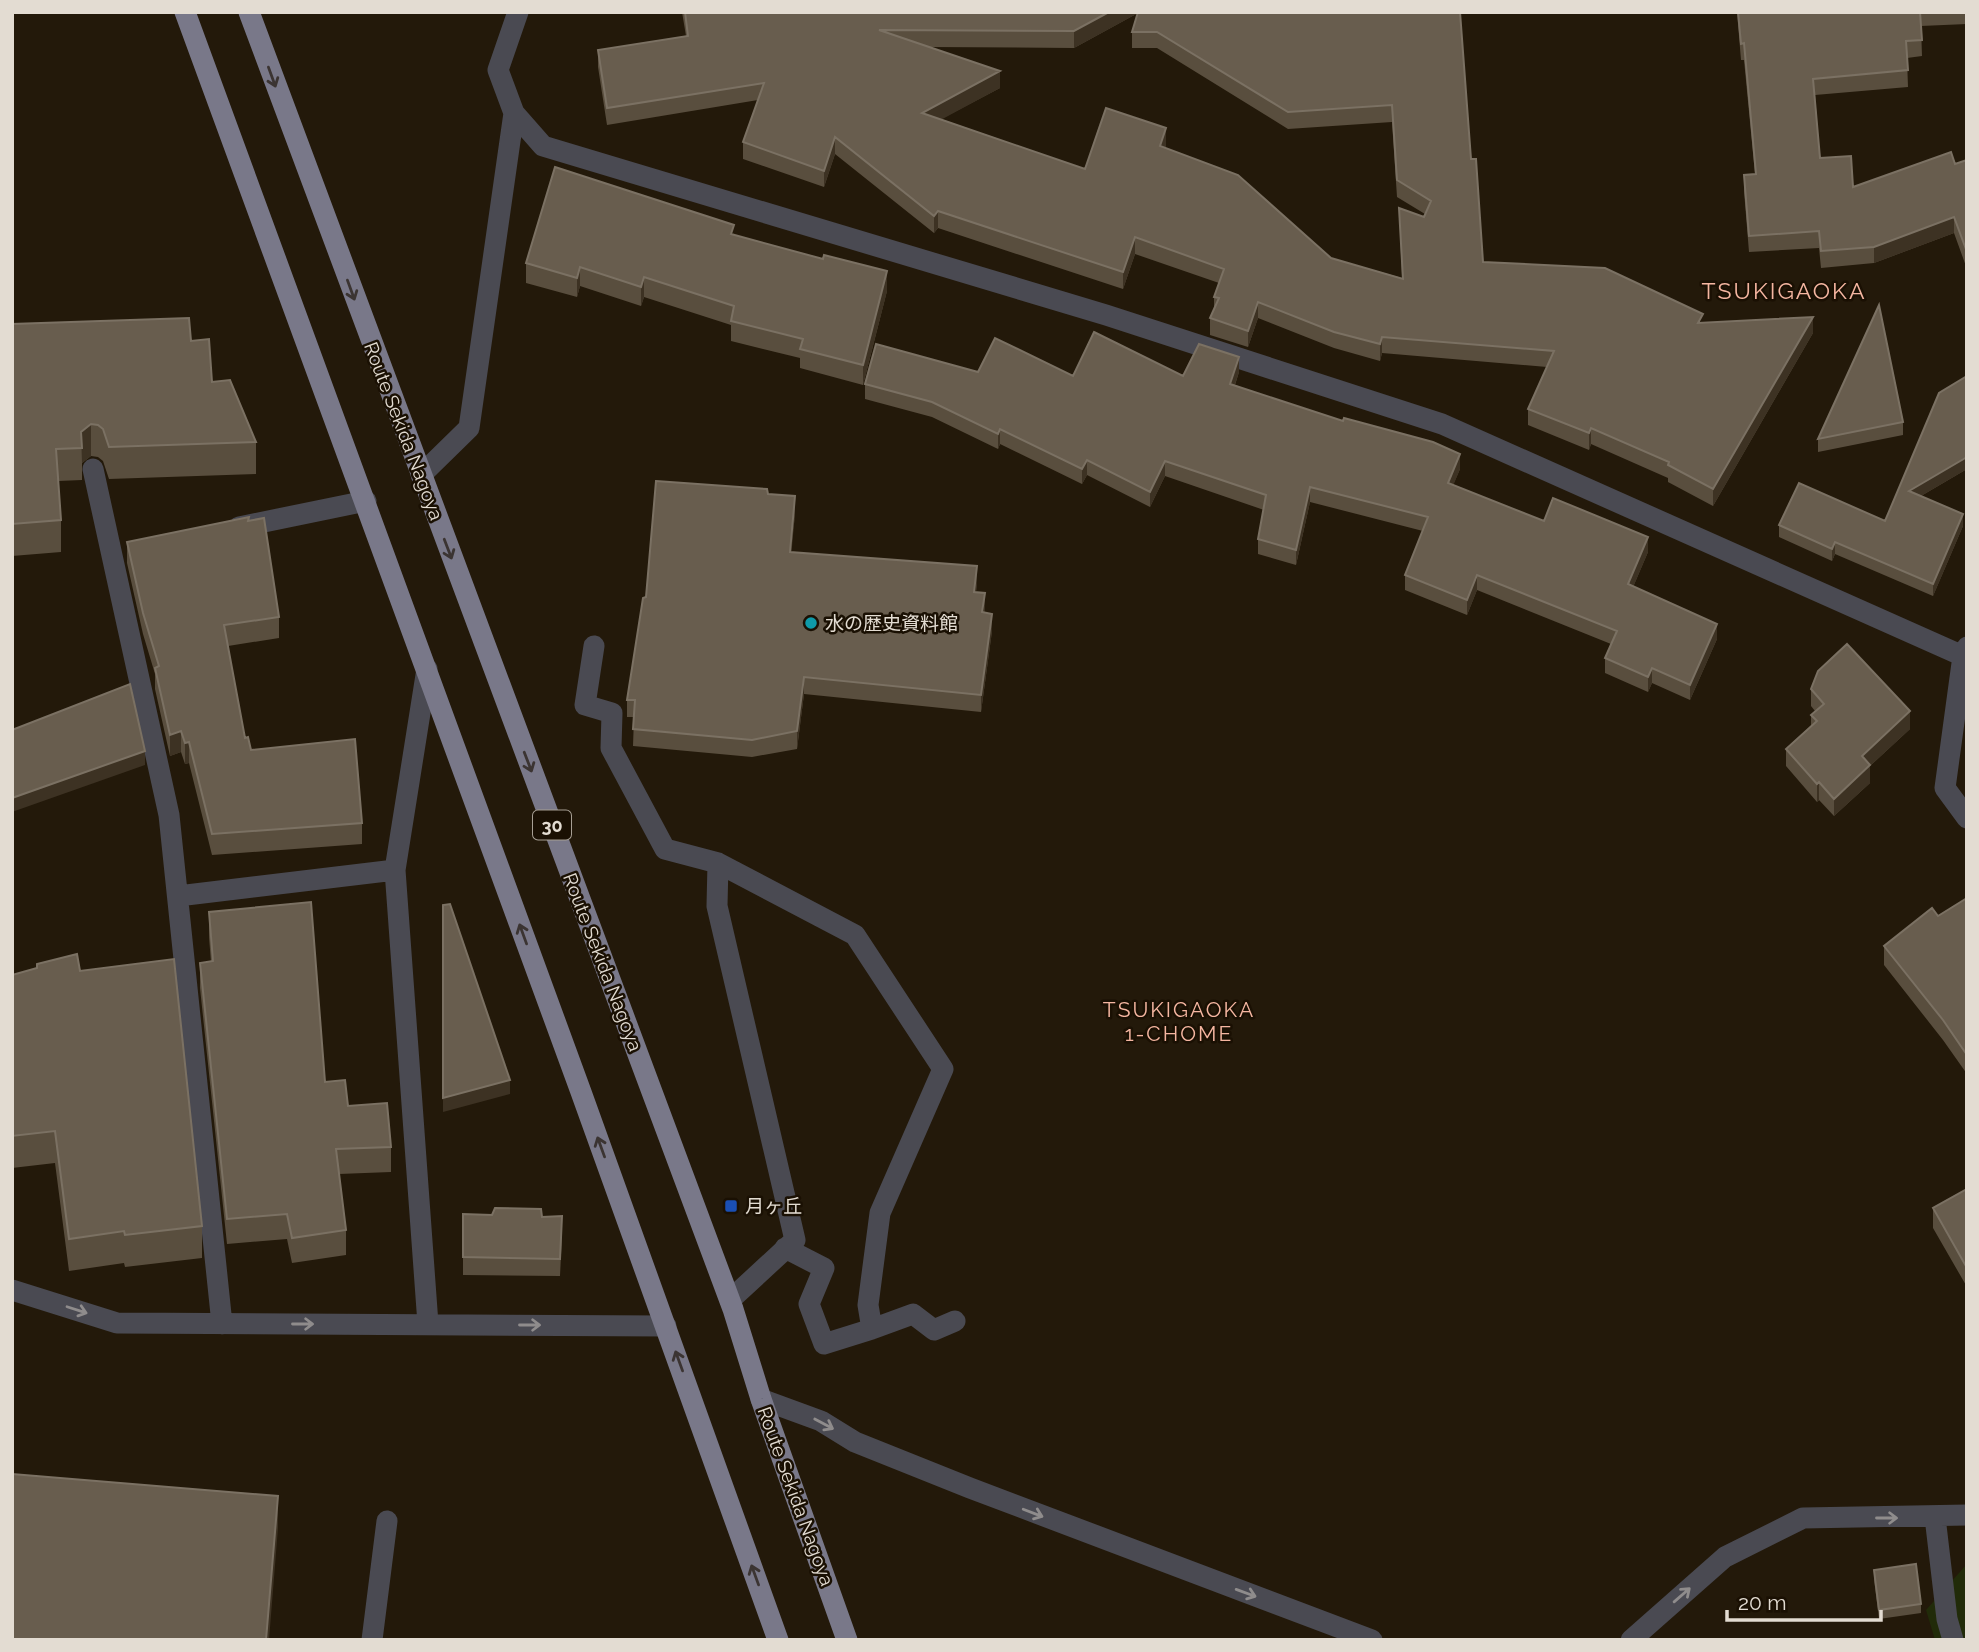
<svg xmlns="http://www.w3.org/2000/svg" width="1979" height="1652" viewBox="0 0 1979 1652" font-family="Raleway,'Noto Sans JP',sans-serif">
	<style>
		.green { fill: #212b09 }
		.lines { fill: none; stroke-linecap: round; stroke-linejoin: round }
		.minor { stroke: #4a4a52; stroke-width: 21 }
		.major { stroke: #797889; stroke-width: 21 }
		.wall { fill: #594e3e; fill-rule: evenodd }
		.shaded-wall { fill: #3d3223 }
		.building { fill: #685d4e; stroke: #7b7163; stroke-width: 2 }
		.oneway { stroke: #3b3432 }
		.oneway2 { stroke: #8f8c8c }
		.culture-dot { fill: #0f9aa8; stroke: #1a1003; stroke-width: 2.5 }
		.transit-dot { fill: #1a4fb4; stroke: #1a1003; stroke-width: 2.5 }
		.labels { text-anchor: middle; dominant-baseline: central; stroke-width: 5; stroke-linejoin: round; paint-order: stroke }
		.shield { fill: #1a1003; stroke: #a79f94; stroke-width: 2 }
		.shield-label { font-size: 18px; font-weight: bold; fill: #e3dcd2 }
		.street-label { font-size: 19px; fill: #e3dcd2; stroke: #1a1003 }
		.poi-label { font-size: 19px; fill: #e3dcd2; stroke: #1a1003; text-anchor: start }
		.neighbourhood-label { font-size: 21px; letter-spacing: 2px; fill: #f5b6a1; stroke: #1a1003 }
		.quarter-label { font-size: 23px; letter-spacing: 2px; fill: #f5b6a1; stroke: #1a1003 }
	</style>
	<rect width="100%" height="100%" fill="#23190a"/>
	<path class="green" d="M1967,1564v76h-32l-9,-30z"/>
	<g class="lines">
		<path class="minor" d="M518,12l-20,58 16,43 29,33 563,169 336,109 521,232 4,-9
			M93,469l76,346 53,509
			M421,475l48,-47 45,-315
			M239,527l127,-26
			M594,646l-9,59 27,8 -1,35 54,101 53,14 137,72 88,134 -63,144 -12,92 4,24 -48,15 -15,-40 15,-36 -39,-20
			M1963,656l-18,132 22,30
			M427,669l-32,201 33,454
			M718,863l-1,43 78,334 -65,60
			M178,896l217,-26
			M12,1290l105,33 549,3
			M872,1329l41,-15 21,16 21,-9
			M761,1399l60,22 34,21 115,46 402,152
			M1935,1517l12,102 6,21
			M372,1640l15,-119
			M1631,1640l94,-83 78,-39 164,-3"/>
		<path class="major" d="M185,12c201,542 399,1084 593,1628
			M249,12l484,1297 28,90 86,241"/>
	</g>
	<path class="wall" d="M682,12h778l11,147 12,103 220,61 110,10 -100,173 -45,-24v-4l-77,-34 -2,6 -61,-25v-16l19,-42 -165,-14 -2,8 -46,-13 -76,-30 -10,29 -38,-12v-17l4,-9v-12l5,-14 -84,-29 -12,35 -185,-61 -4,5 -99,-79 -11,33 -81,-28v-17l15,-42 -151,25 -9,-58v-17l88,-14zM1138,13l-6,19v16h25l131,81 104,-7 5,75 28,17 -1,3 -25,-9 3,70 -71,-20 -166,-110 1,-3 -81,24 -144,-50 59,-31 -71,-41 145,1z
		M1737,12h230v12l-46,2 1,30 -15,2 1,29 -93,8 5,63 33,29 102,-23 12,-4v109l-13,-36 -80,30 -53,5 -2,-20 -70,4 -5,-61v-16l11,-1 -11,-114h-3z
		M734,235l153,56 -24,94 -63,-17v-10l-69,-17v-16l-87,-28 -3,9 -61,-20 -3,11 -51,-14v-20z
		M12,324l179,17 21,41 44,60v32l-147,5 -6,-18 -5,-4 -7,-1 -9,7v17l-24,1 3,39v32l-49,4z
		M978,372l95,4h110l56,-4 -4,13 225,84 -7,16 91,36 104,31 -15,35 84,52 -27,61 -38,-17 -4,9 -43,-19v-15l6,-14 -134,-54 -10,25 -62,-25v-15l18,-44 -113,-29 -14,63 -38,-11v-15l6,-29 -99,-34 -15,31 -63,-32 -5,9 -82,-40 -2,5 -66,-32 -67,-18v-15z
		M1967,376v93l-46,27 42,30 -30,70 -98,-42 -3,7 -53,-24v-12l106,-4z
		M1903,422v13l-85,17v-13z
		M768,494l27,20 -4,38 186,31 -1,9 16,39 -11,81 -177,-18 -7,55 -45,8 -119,-11 1,-29h-7v-17l19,-103z
		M249,521l30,96v21l-51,8 17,92 6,12 111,73v21l-150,11 -23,-92 -4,1 -4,-12 -11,4 -15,-67v-15l-12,-40 -16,-71v-21z
		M1811,689l99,40 -40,37v17l-36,33 -15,-16 -2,2 -31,-36v-17l25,-23v-11l4,-4 -4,-5z
		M1967,898v176l-24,-34 -59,-75v-19l54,-30z
		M209,912l116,170 23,24 43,41v25l-52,2 7,56v25l-54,8 -5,-24 -60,5 -27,-256v-25l11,-1 -2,-25z
		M80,971l122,255v32l-77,9 -1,-4 -55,8 -14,-108 -43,5v-193z
		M1967,1189v98l-34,-59v-20z
		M463,1214l79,3 20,17 -2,42 -97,-1z
		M1874,1570l47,34v9l-42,6 -5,-40z"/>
	<path class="shaded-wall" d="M1109,12h31l-66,36v-17z
		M1000,71v17l-78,42v-17z
		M1166,128v17l-6,18v-17z
		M835,137v17l-11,33v-16z
		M938,211v17l-4,5v-17z
		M1954,217v16l-80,30v-16z
		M1135,237v17l-12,35v-17z
		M580,267v19l-3,11v-19z
		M887,271v20l-24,94v-20z
		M644,277v20l-3,9v-19z
		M1258,302v16l-10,29v-16z
		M1813,317v16l-100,173v-17z
		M1382,337v16l-2,8v-17z
		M1239,357v15l-9,27v-15z
		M91,424v32l-9,7 -1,-31z
		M1591,428v16l-2,6v-17z
		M1000,429v15l-2,5v-15z
		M1460,454v15l-12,29v-15z
		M1967,457v12l-58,34v-12z
		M1087,460v15l-5,9v-15z
		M1165,461v15l-15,31v-15z
		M1310,487v15l-14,63v-15z
		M795,496v18l-5,55v-17z
		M1963,514v12l-30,70v-12z
		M1648,537v15l-20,47v-15z
		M1835,542v12l-3,7v-12z
		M977,566v17l-3,27v-18z
		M1477,575v15l-10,25v-15z
		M985,593v17l-3,19v-17z
		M992,614v17l-11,81v-17z
		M1717,624v15l-27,61v-15z
		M1652,668v15l-4,9v-15z
		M804,677v17l-7,55v-18z
		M1910,711v18l-40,37v17l-36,33v-17l28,-43z
		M181,731v21l-11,4v-21z
		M189,742v21l-4,1v-21z
		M145,751v14l-133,47v-14z
		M1819,782v18l-2,2v-18z
		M510,1080v14l-67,18v-14z
		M278,1496v32l-9,112h-3z"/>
	<path class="building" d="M685,12h424l-35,19 -195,-1 121,41 -78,42 163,56 21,-61 60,20 -6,18 78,29 93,83 72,21 -4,-71 25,9 7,-16 -34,-21 -5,-75 -104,7 -131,-80h-25l6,-20h322l11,147h5l7,103 122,6 98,46 -5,9 115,-6 -100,172 -45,-24 1,-3 -78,-34 -2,5 -61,-24 26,-58 -172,-14 -2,7 -46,-12 -76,-30 -10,29 -38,-13 9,-20 -5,-1 10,-28 -89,-32 -12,35 -185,-61 -4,5 -99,-79 -11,34 -81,-29 21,-59 -157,25 -9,-58 90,-14z
		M1738,12h182l2,28 -16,1 2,29 -95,9 7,79 31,-2 2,31 98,-35 4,12 12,-4v92l-13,-35 -80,30 -53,4 -2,-20 -70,5 -5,-61 12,-1 -12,-131 -3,1z
		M555,167l179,58 -3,9 92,25 1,-4 63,16 -24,94 -63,-16 3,-10 -72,-18 3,-15 -90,-29 -3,10 -61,-20 -3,11 -51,-15z
		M1879,305l24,117 -85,17z
		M189,318l2,23 18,-2 3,43 18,-2 26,62 -147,5 -6,-18 -5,-4 -7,-1 -10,8 1,16 -26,1 5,71 -49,4v-200z
		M1094,332l89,44 16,-32 40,13 -9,27 113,37 1,-3 89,24 27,12 -12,29 96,38 9,-23 95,39 -20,47 89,40 -27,61 -38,-17 -4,9 -43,-19 12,-27 -140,-56 -10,25 -62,-25 23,-58 -118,-30 -14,63 -38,-11 8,-44 -101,-34 -15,31 -63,-32 -5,9 -82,-40 -2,5 -66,-32 -67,-18 11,-40 102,28 17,-34 78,38z
		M1967,376v81l-58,34 54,23 -30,70 -98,-42 -3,7 -53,-24 20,-42 86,38 54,-128z
		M656,481l111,8 1,5 27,2 -5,56 187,14 -3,26 11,1 -3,19 10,2 -11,81 -177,-18 -7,54 -45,9 -119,-11 2,-29h-8l16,-102 3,-1z
		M249,517l-1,4 16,-3 15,99 -55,8 21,113 3,-1 3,13 104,-11 7,84 -150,11 -23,-92 -4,1 -4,-12 -11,4 -15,-67 4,-2 -16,-53 -16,-71z
		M1847,644l63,67 -48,45 8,9 -36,34 -15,-17 -2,2 -31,-35 31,-28 -6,-6 13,-11 -13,-15 7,-18z
		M130,684l15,67 -133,47v-68z
		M1967,898v157l-24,-35 -59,-74 48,-38 6,8z
		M311,902l14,180 20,-2 3,26 39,-3 4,44 -55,2 10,81 -54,8 -5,-24 -60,5 -27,-256 13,-2 -4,-49z
		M450,904l60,176 -67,18v-193z
		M77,954l3,17 94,-12 28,267 -77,9 -1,-4 -55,8 -14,-108 -43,5v-161l25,-7v-4z
		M1967,1189v79l-34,-60z
		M495,1208l46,1 1,8 20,-1 -2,43 -97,-2v-43l29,1z
		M12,1474l266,22 -12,144h-254z
		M1916,1564l5,40 -42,6 -5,-40z"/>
	<defs><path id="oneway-shaft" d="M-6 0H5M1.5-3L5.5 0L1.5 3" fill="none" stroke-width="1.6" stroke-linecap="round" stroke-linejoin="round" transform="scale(1.75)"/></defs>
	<g class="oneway">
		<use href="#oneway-shaft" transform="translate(272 77) rotate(70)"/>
		<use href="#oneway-shaft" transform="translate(351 290) rotate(70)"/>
		<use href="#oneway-shaft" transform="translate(448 549) rotate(69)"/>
		<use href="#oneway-shaft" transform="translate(528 762) rotate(69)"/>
		<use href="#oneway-shaft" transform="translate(523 934) rotate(-110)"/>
		<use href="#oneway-shaft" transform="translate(601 1147) rotate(-110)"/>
		<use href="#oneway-shaft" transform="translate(679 1361) rotate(-110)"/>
		<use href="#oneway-shaft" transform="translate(755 1575) rotate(-110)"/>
	</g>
	<g class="oneway2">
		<use href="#oneway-shaft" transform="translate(77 1310) rotate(18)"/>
		<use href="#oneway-shaft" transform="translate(303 1324)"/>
		<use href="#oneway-shaft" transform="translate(530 1325)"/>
		<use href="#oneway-shaft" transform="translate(824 1424) rotate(28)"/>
		<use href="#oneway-shaft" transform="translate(1033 1513) rotate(21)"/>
		<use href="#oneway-shaft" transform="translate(1887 1518)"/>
		<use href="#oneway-shaft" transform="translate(1246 1593) rotate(20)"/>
		<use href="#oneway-shaft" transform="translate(1682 1595) rotate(-41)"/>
	</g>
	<circle class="culture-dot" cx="811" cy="623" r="7"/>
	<rect class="transit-dot" x="724" y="1199" width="14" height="14" rx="3.5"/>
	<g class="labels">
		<rect class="shield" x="533" y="810.5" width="38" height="29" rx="5"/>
		<g class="shield-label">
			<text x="552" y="825">30</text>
		</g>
		<g class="street-label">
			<text transform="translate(404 431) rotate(69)">Route Sekida Nagoya</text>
			<text transform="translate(603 962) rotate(69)">Route Sekida Nagoya</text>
			<text transform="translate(796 1496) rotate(70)">Route Sekida Nagoya</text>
		</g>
		<g class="poi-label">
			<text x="825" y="623">水の歴史資料館</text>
			<text x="745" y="1206">月ヶ丘</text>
		</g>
		<g class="neighbourhood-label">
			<text x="1179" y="1009">TSUKIGAOKA<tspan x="1179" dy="24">1-CHOME</tspan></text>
		</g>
		<g class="quarter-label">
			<text x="1784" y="290">TSUKIGAOKA</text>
		</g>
	</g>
	<rect width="1979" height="1652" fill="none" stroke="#e3dcd2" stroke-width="28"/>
	<path d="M1727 1610v10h154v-10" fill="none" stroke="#e3dcd2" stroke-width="3.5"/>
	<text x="1738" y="1610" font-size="21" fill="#e3dcd2" stroke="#1a1003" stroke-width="5" paint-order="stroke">20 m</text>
</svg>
